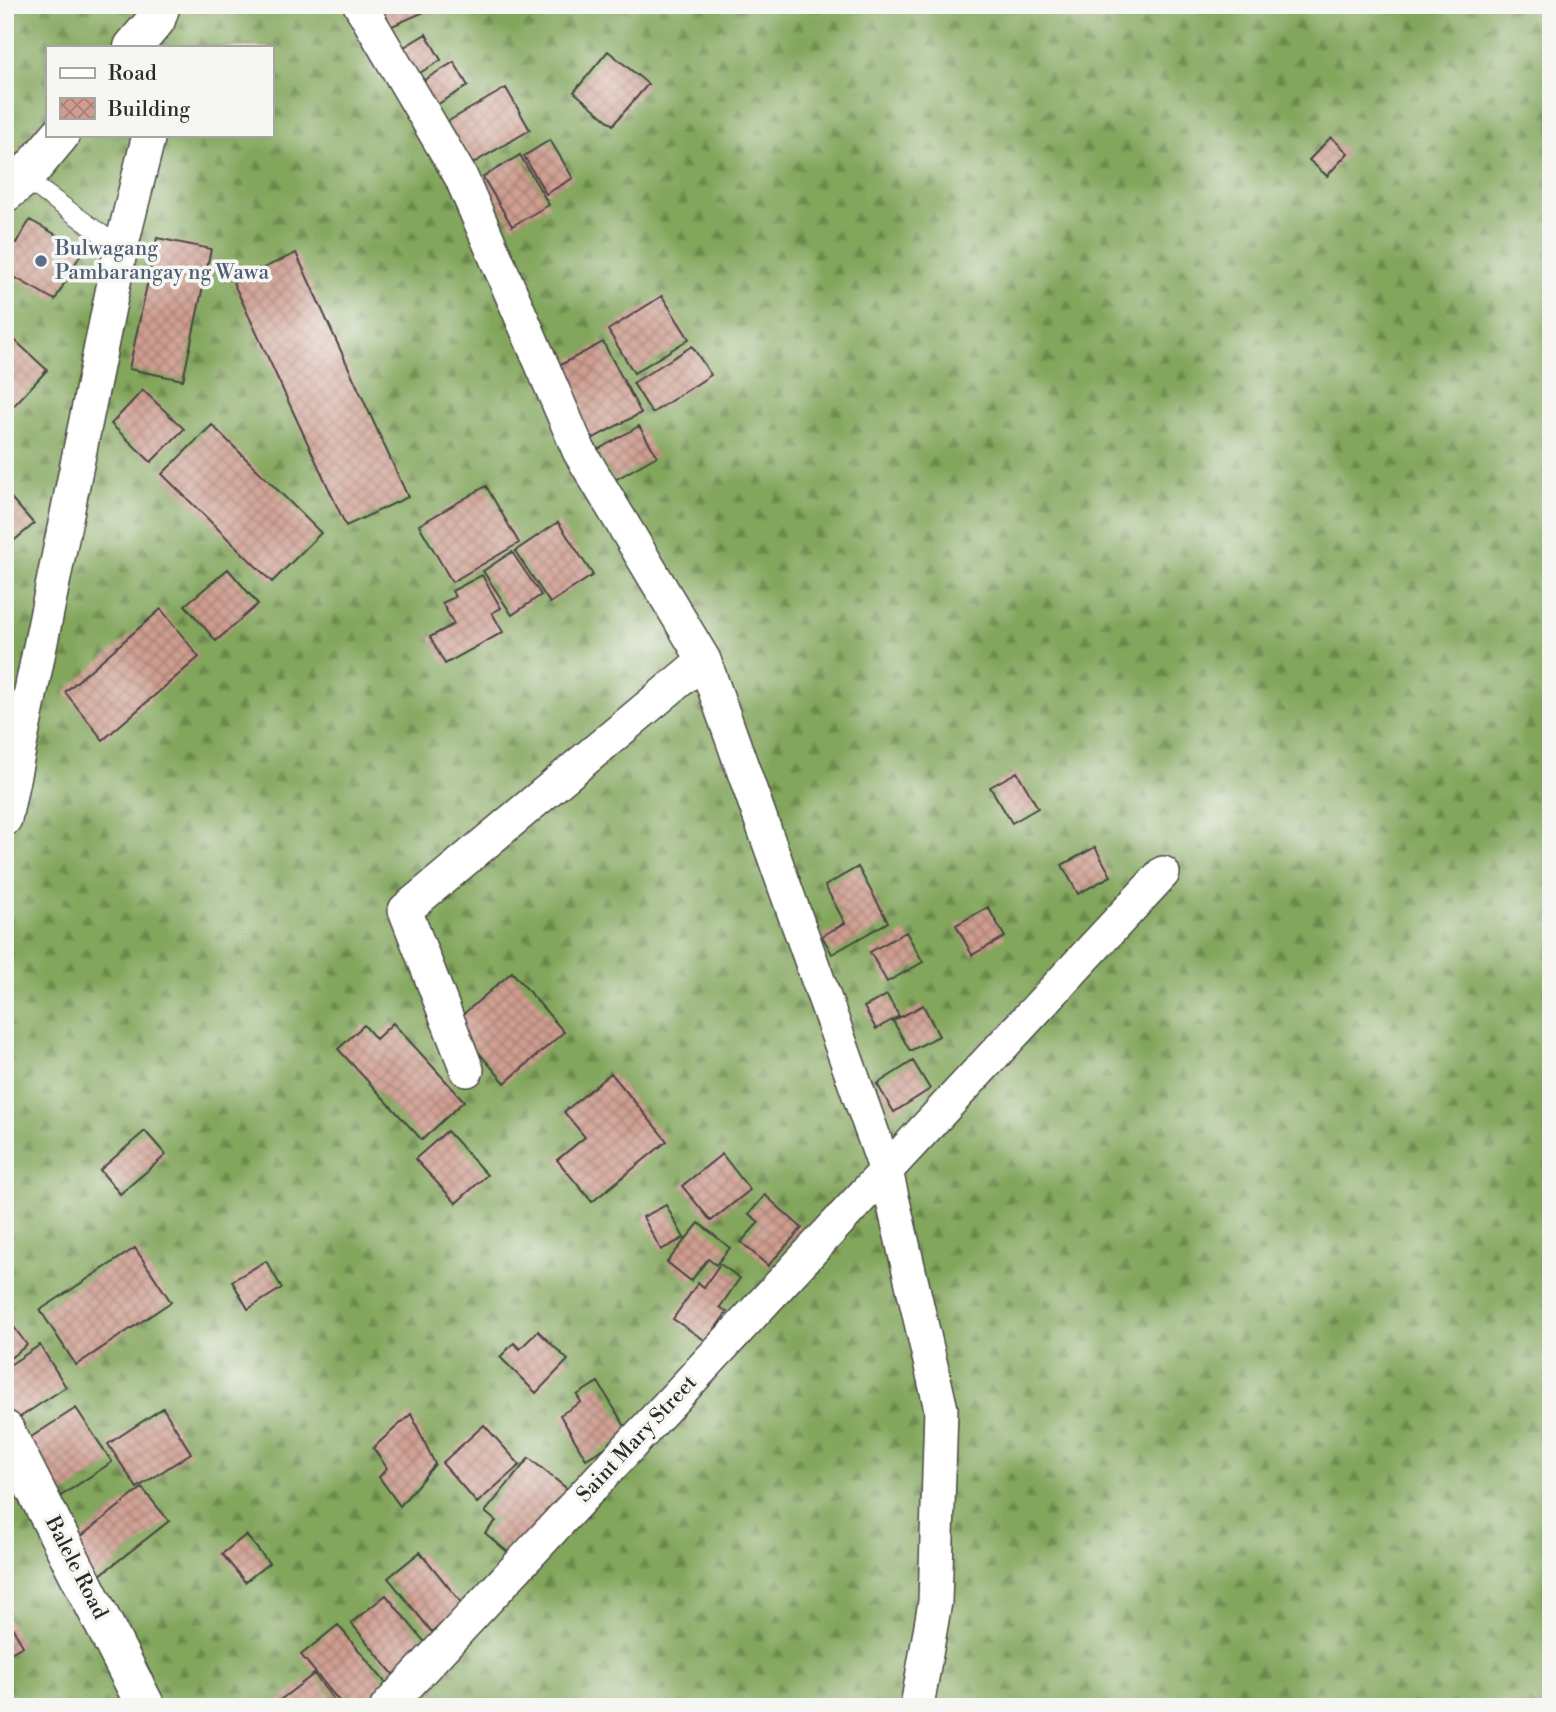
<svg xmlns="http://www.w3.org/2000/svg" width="1556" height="1712" viewBox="0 0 1556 1712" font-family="'Libre Bodoni',serif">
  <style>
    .forest { fill: url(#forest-firs); stroke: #566844; stroke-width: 2; fill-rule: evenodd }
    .building { fill: url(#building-cross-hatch) }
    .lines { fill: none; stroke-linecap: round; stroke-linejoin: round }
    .service-casing { stroke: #484742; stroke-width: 20 }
    .minor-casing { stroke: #484742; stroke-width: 36 }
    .tertiary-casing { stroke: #484742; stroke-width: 41 }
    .service { stroke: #fff; stroke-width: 18 }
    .minor { stroke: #fff; stroke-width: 33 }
    .tertiary { stroke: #fff; stroke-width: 38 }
    .service-dot { fill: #5c6f8a; stroke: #f6f6f2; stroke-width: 2.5 }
    .labels { text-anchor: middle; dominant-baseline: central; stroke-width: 7; stroke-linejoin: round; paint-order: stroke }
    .service-label { font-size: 21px; fill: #4e5e75; stroke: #f6f6f2; text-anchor: start }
    .street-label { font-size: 21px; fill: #2b2b2b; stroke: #f6f6f2 }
  </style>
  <defs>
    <pattern id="forest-firs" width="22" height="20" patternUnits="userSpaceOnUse" patternTransform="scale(1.75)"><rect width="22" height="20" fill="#82a65c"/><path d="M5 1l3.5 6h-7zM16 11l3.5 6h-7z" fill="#6b874c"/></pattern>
    <pattern id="building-cross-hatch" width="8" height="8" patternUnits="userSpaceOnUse" patternTransform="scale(1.75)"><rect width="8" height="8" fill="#cf9d90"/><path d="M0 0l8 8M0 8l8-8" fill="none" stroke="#a88076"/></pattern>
  </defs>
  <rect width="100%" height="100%" fill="#f6f6f2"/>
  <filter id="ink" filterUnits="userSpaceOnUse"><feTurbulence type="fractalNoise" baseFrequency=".0143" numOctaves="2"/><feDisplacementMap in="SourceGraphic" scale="14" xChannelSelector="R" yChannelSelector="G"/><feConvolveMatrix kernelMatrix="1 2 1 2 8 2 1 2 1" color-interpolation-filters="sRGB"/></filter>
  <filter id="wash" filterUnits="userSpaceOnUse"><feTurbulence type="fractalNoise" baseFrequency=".00686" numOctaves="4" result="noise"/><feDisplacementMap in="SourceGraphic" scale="28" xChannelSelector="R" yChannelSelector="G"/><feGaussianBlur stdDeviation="1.57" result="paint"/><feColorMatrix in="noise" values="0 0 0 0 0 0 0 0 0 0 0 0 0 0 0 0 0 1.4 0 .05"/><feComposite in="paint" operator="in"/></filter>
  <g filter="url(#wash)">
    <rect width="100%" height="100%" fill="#e9e3c4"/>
    <path class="forest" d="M5,5H1551V1707H5ZM47,47H271V135H47Z"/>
    <g id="blocks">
      <path class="building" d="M372,5H421L424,12L383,30Z
        M426,34L441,60L410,79L394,53Z
        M608,51L648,84L613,125L574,92Z
        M454,62L468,86L428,110L414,86Z
        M506,88L530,130L470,165L445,123Z
        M1331,137L1348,153L1327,176L1309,160Z
        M550,140L573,178L546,194L524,156Z
        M520,155L549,205L512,226L483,177Z
        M30,220L83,250L55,300L5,272V237L16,243Z
        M157,238L211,249L183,380L129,369Z
        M296,253L408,497L346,526L233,282Z
        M662,296L689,339L634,373L608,330Z
        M5,331L47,370L10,410L5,406Z
        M603,342L641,413L590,440L551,370Z
        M692,346L711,375L652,413L633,383Z
        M143,390L184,429L151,462L111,424Z
        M212,425L321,533L272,582L162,474Z
        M639,426L657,456L615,480L597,450Z
        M486,486L519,543L452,582L419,525Z
        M5,491L34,524L5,548Z
        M558,522L593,575L550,603L515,551Z
        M512,552L541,595L512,615L483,571Z
        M228,569L258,604L216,641L185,605Z
        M482,575L501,608L492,613L503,632L445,664L430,637L454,624L442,603L455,597L452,591Z
        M161,609L199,657L103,740L65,692Z
        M1017,772L1038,808L1012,823L990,787Z
        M1095,847L1111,876L1078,894L1062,865Z
        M858,867L888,922L832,954L822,936L845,923L825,886Z
        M988,907L1005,937L972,955L956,925Z
        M906,932L923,962L887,982L870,952Z
        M512,972L564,1032L505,1083L453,1023Z
        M887,995L899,1016L876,1029L864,1007Z
        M923,1005L939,1036L910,1051L893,1021Z
        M393,1023L464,1101L422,1140L338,1049L364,1025L376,1039Z
        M913,1061L930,1089L894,1112L877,1084Z
        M611,1073L667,1141L592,1202L557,1160L585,1137L564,1112Z
        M145,1131L166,1155L120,1194L100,1170Z
        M447,1131L487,1175L456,1203L415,1159Z
        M722,1154L750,1190L711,1221L682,1186Z
        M765,1195L802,1228L768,1266L741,1242L759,1222L749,1214Z
        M666,1205L684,1238L661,1250L643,1217Z
        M699,1223L730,1248L716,1265L708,1259L691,1281L667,1262Z
        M135,1248L171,1302L76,1365L40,1310Z
        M266,1261L282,1288L248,1309L232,1281Z
        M720,1264L740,1278L720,1307L727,1312L706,1341L673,1319L698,1283L704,1287Z
        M11,1323L27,1345L5,1362V1327Z
        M538,1331L568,1360L536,1393L500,1357L514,1343L520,1349Z
        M40,1345L66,1387L8,1425L5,1421V1368Z
        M598,1382L629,1433L586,1459L560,1415L581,1402L577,1395Z
        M76,1408L112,1462L47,1505L11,1450Z
        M163,1408L191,1453L137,1488L108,1444Z
        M411,1414L435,1464L400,1506L379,1477L387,1468L373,1448Z
        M484,1425L520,1465L477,1503L442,1463Z
        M529,1458L571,1492L516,1559L485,1533L496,1521L485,1512Z
        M142,1488L169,1521L86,1586L60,1553Z
        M246,1535L269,1563L245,1582L222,1554Z
        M420,1552L464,1606L432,1632L388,1578Z
        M386,1595L432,1651L397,1679L351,1623Z
        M5,1615L23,1646L5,1656Z
        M338,1625L394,1693L378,1707H344L301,1655Z
        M314,1674L339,1707H277L275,1704Z"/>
    </g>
  </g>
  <g filter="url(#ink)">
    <use href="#blocks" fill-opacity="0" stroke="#484742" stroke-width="2"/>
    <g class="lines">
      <defs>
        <path id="service" d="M24,178L121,248"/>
        <path id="minor" d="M360,5L461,177L579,451L704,660L886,1171L941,1409L935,1602L917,1707
          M5,819L121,248L149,135
          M467,1070L405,910L704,660
          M387,1707L1163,873"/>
        <path id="tertiary" d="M133,47L156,20L161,5
          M5,193L24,178L60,135
          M5,1430L146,1707"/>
      </defs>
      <use href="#service" class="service-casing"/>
      <use href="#minor" class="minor-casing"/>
      <use href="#tertiary" class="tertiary-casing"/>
      <use href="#service" class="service"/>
      <use href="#minor" class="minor"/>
      <use href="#tertiary" class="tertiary"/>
    </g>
  </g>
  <circle class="service-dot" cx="41" cy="261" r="7"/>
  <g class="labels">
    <g class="service-label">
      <text x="55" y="249">Bulwagang<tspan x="55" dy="24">Pambarangay ng Wawa</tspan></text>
    </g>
    <g class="street-label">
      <text transform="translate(637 1439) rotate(-47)">Saint Mary Street</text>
      <text transform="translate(76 1568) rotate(63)">Balele Road</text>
    </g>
  </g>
  <rect width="1556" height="1712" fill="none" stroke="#f6f6f2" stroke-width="28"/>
  <rect x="46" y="46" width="228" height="91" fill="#f6f6f2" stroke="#a5a5a2" stroke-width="2"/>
  <rect x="60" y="68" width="35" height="10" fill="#ffffff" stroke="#a5a5a2" stroke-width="2"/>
  <text x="108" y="80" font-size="21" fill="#2b2b2b">Road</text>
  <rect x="60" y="98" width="35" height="21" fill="url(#building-cross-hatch)" stroke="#a5a5a2" stroke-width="2"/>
  <text x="108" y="116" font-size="21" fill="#2b2b2b">Building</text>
</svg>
